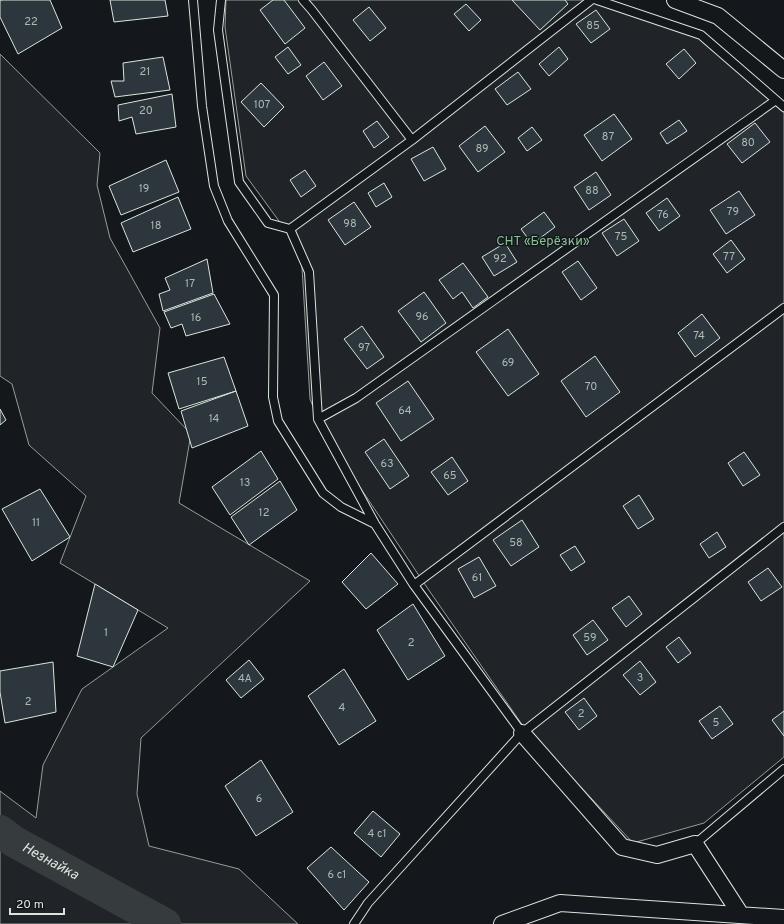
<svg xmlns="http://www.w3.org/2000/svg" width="784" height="924" viewBox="0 0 784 924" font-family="Overpass,sans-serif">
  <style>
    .green { fill: #202428; stroke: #939e99 }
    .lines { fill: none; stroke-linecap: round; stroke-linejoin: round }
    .river { stroke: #363b3e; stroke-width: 32 }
    .building { fill: #2c363c; stroke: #d8e6dc }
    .service-casing { stroke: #d8e6dc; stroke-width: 10 }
    .minor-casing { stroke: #d8e6dc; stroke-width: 18 }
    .service { stroke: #14181c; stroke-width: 8 }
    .minor { stroke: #14181c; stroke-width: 16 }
    .labels { text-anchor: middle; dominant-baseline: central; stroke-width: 3; stroke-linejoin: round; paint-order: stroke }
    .number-label { font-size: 11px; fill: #adbab4 }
    .park-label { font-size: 13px; fill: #8ac095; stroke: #14181c }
    .water-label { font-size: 14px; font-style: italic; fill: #d8e6dc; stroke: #14181c }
  </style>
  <rect width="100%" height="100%" fill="#14181c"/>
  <path class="green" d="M226,0H593L699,38L784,113V757L704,823L633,843L521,723L426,586L325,435L310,399L301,251L246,176L225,27Z
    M0,54L100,153L97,185L110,238L160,328L152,393L191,434L179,503L310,581L141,738L137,794L149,846L239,869L298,924H0V791L36,818L43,765L82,689L168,628L60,563L86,496L29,445L12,384L0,376Z"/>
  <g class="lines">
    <path class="river" id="s1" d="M0,831L13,841L165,924"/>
  </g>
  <path class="building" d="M2,0H50L62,28L18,54L0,17V1Z
    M110,0H165L168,16L114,22Z
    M273,0H284L305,28L285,44L260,10Z
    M512,0H565L568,4L540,30Z
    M466,4L481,20L469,31L454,14Z
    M369,7L386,28L370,41L353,20Z
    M596,10L610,29L591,43L576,24Z
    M288,47L301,65L288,74L275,57Z
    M559,47L568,59L549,76L539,64Z
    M684,49L696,63L679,79L666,64Z
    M163,57L170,90L115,97L111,81H124L123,63Z
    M324,62L342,86L323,100L306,76Z
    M518,72L531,89L507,105L495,89Z
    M261,83L284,107L264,127L241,102Z
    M172,94L176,127L136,134L132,117L119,121L118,105Z
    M614,114L632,139L602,161L584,135Z
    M679,120L687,131L667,144L660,133Z
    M377,121L389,137L374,148L363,131Z
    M755,123L770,142L742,163L727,144Z
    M485,126L505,152L478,172L459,146Z
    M532,127L542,140L527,151L518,138Z
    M433,147L446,169L424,181L411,159Z
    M166,160L179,192L121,215L109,186Z
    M305,170L316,186L301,197L290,180Z
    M596,172L611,195L589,210L574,187Z
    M384,183L392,197L376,207L368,193Z
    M739,191L755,215L726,234L710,210Z
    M178,197L191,229L133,252L121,223Z
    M667,198L680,216L659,231L646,213Z
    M354,202L371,227L345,245L328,220Z
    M544,212L555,227L532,244L521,229Z
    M624,219L639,241L617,256L602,233Z
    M731,240L745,259L727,273L713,254Z
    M505,243L517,262L494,276L482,257Z
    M207,259L213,293L163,311L159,294L170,290L165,278Z
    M578,261L597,288L581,300L562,272Z
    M463,263L488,297L473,308L462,292L453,299L439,280Z
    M424,292L446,323L421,342L398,311Z
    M214,294L230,324L186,336L182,324L171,328L164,312Z
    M702,314L720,338L695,357L678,333Z
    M362,326L384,357L367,369L344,339Z
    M508,329L539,374L508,396L476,352Z
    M595,356L620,392L586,417L561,381Z
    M224,357L236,391L179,409L168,373Z
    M408,381L434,419L401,441L376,403Z
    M236,391L248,426L192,448L181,411Z
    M0,409L6,420L0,425Z
    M384,439L409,476L390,489L365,452Z
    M261,451L278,479L230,515L212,487Z
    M744,452L760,475L743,486L728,463Z
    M452,457L468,481L448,495L431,472Z
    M280,481L297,510L249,545L231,517Z
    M40,489L70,537L32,561L2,509Z
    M639,495L654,519L638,529L623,506Z
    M522,520L539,547L511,566L493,540Z
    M717,532L726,547L709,558L700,544Z
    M575,546L585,562L571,571L560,555Z
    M371,553L398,584L366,609L342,582Z
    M479,557L496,586L474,598L458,569Z
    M768,568L782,587L761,601L748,582Z
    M95,584L138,610L113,667L77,656Z
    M629,596L642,614L626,627L612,608Z
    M413,604L445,656L408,680L377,630Z
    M593,620L608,640L587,655L573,635Z
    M679,637L691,653L678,663L666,647Z
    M249,660L264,679L241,698L226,680Z
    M640,661L656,682L640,695L623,675Z
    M53,662L56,712L5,723L0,692V671Z
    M344,669L376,721L339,745L308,696Z
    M584,698L597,716L579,730L565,712Z
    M720,706L733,724L712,739L699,721Z
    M784,711V736L772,720Z
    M261,760L293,812L256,836L225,786Z
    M373,811L400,834L381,857L354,833Z
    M331,847L369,882L344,910L307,868Z"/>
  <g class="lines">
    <defs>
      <path id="service" d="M193,0L202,106L214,186L228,221L274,295L273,397L278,421L323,493L341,507L375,524
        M221,0L218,30L239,182L268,223L290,229L309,272L318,419L375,524L414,585L522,733
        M303,0L311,9L412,140
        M597,0L701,35L784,107
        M290,229L412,140L591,0
        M318,419L356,398L776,100
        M414,585L784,308
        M695,844L784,769
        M354,924L368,903L522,733L784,527"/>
      <path id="minor" d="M675,0L718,16L784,70
        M522,733L622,847L657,855L695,844L741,915
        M502,924L560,903L784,918"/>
    </defs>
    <use href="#service" class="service-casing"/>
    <use href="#minor" class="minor-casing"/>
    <use href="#service" class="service"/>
    <use href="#minor" class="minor"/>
  </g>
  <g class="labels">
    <g class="number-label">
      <text x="31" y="22">22</text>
      <text x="593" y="26">85</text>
      <text x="145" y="72">21</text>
      <text x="262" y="105">107</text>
      <text x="146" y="111">20</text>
      <text x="608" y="137">87</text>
      <text x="748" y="143">80</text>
      <text x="482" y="149">89</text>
      <text x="144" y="189">19</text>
      <text x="592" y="191">88</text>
      <text x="733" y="212">79</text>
      <text x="663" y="215">76</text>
      <text x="350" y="224">98</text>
      <text x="156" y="226">18</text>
      <text x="621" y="237">75</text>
      <text x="729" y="257">77</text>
      <text x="500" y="259">92</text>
      <text x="190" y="284">17</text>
      <text x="422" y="317">96</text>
      <text x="196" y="318">16</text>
      <text x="699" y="336">74</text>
      <text x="364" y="348">97</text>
      <text x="508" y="363">69</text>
      <text x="202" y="382">15</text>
      <text x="591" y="387">70</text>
      <text x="405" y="411">64</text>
      <text x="214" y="419">14</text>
      <text x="387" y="464">63</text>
      <text x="450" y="476">65</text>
      <text x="245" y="483">13</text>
      <text x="264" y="513">12</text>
      <text x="36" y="523">11</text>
      <text x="516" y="543">58</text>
      <text x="477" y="578">61</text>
      <text x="106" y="633">1</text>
      <text x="590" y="638">59</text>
      <text x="411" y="643">2</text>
      <text x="640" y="678">3</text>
      <text x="245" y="679">4А</text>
      <text x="28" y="702">2</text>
      <text x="342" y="708">4</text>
      <text x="581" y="714">2</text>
      <text x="716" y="723">5</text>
      <text x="259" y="799">6</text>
      <text x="377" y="834">4 с1</text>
      <text x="337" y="875">6 с1</text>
    </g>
    <g class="park-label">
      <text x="543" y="242">СНТ «Берёзки»</text>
    </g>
    <g class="water-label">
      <text stroke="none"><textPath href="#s1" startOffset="59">Незнайка</textPath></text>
    </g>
  </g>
  <path d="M10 908v6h54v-6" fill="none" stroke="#d8e6dc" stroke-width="2"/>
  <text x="16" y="908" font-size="12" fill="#d8e6dc" stroke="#14181c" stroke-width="3" paint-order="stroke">20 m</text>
</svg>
